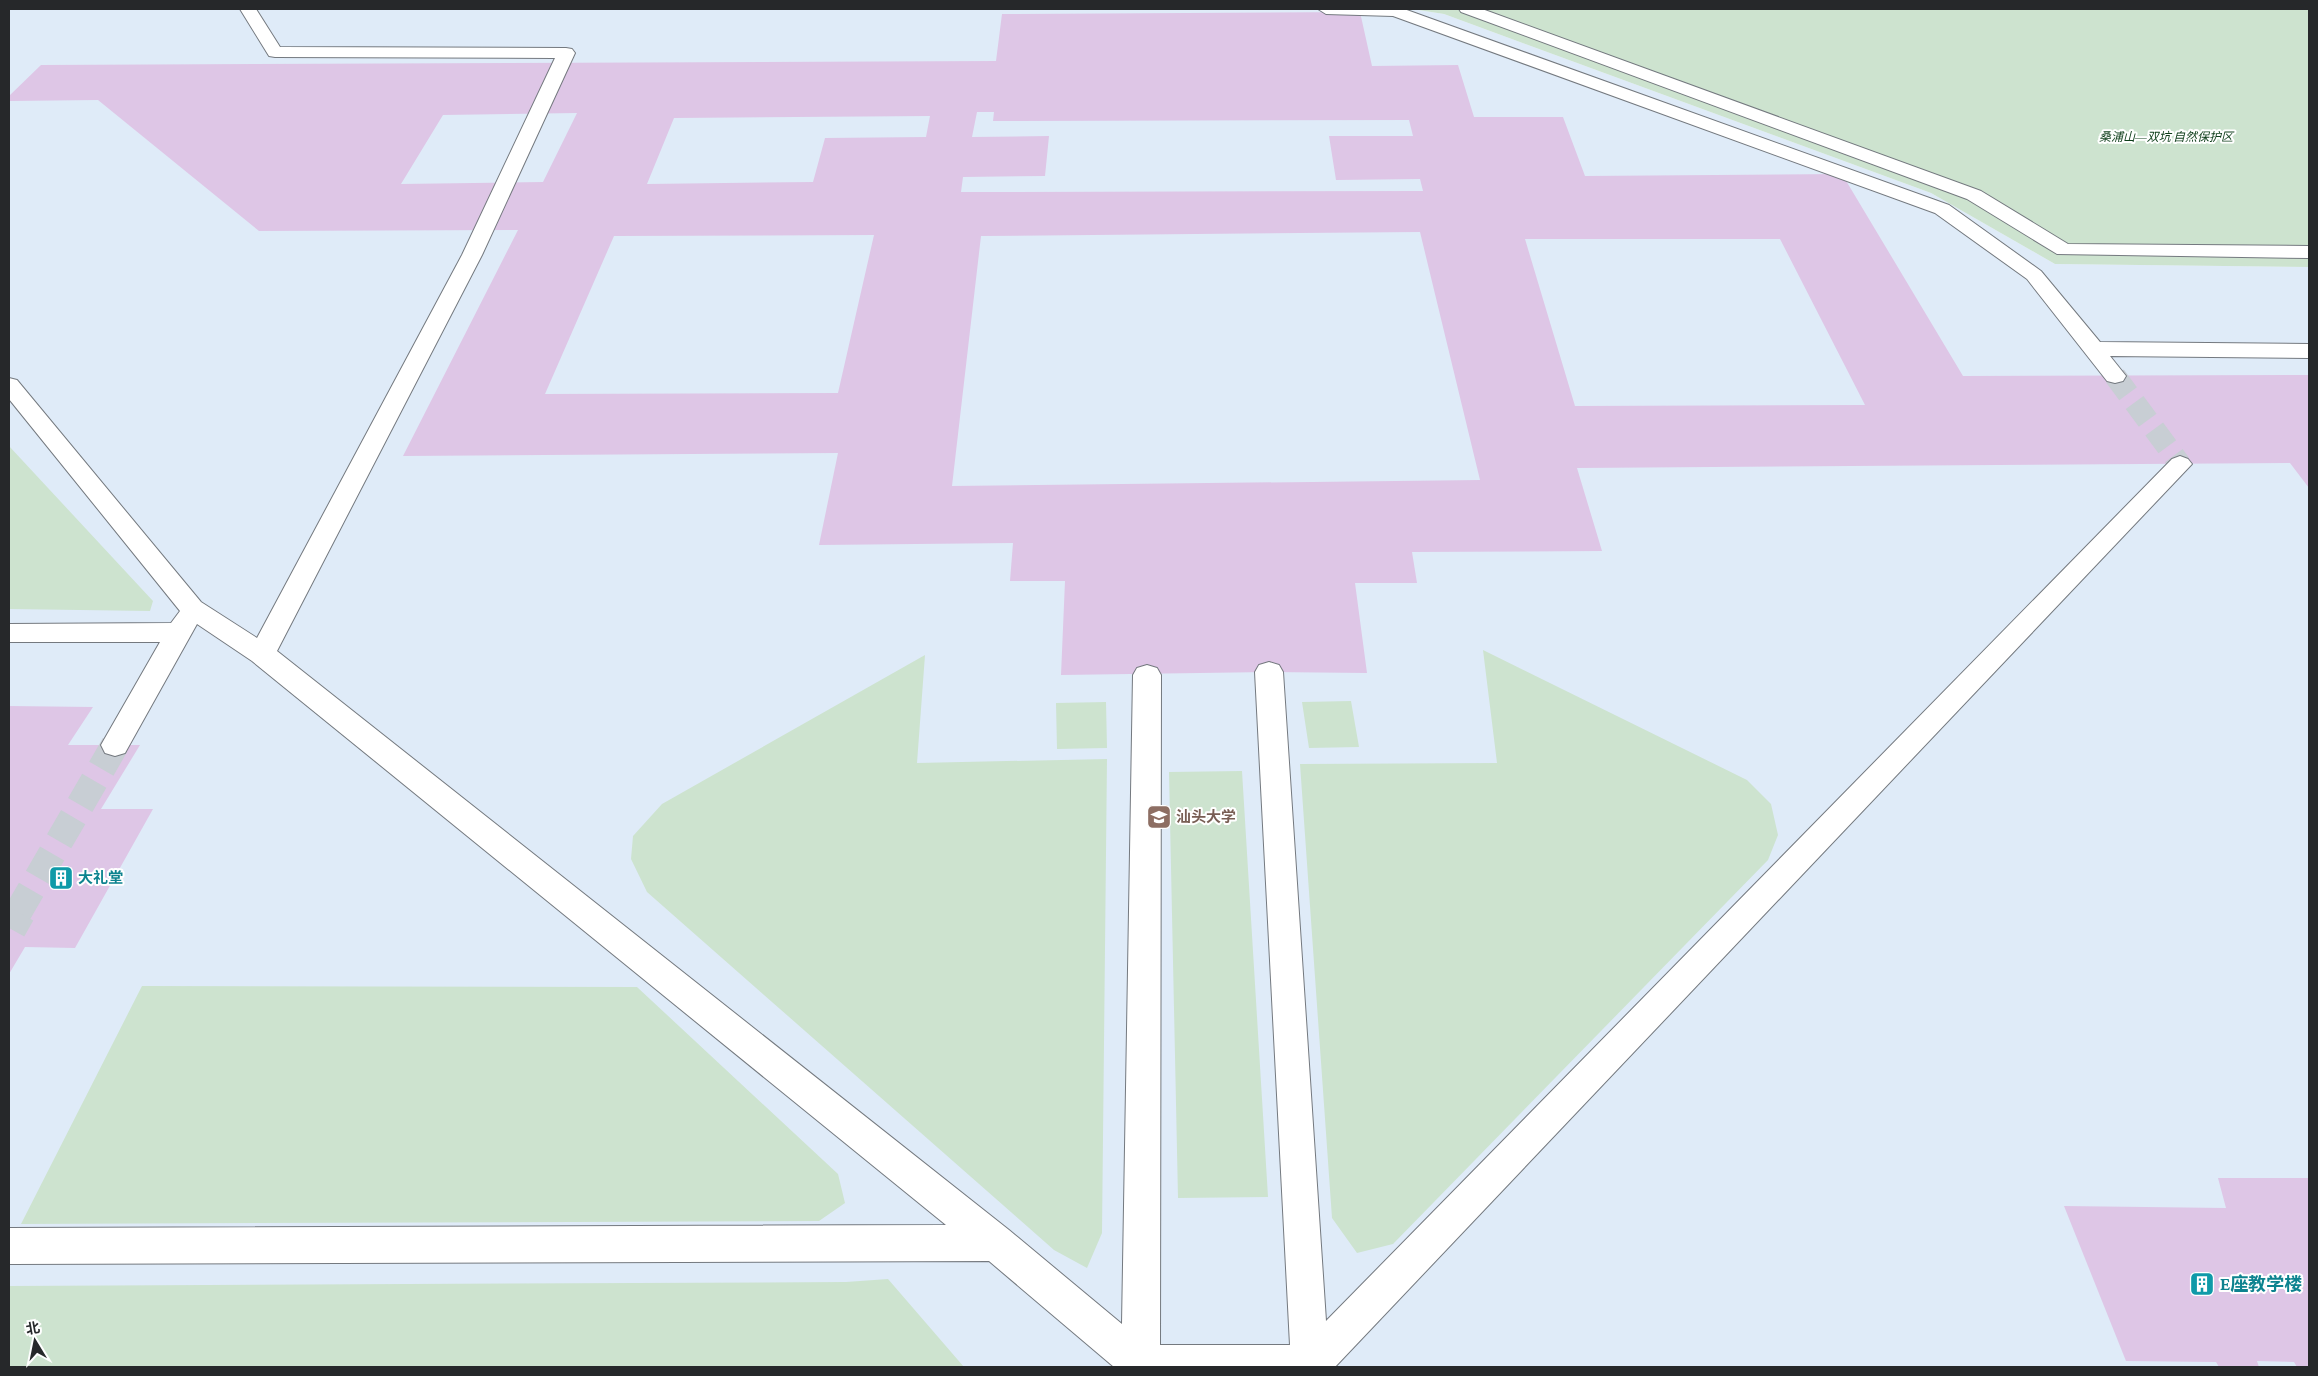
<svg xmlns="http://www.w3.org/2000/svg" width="2318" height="1376" viewBox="0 0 2318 1376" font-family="'Crimson Pro','Noto Sans SC',serif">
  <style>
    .built { fill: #dfebf8 }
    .green { fill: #cde3cf }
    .building { fill: #dec6e6; fill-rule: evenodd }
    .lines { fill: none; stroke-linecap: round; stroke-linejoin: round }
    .minor-tunnel-far2 { stroke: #c8ced4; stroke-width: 22; stroke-dasharray: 22 11; stroke-linecap: butt }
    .minor-tunnel-far1 { stroke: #c8ced4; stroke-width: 28; stroke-dasharray: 28 14; stroke-linecap: butt }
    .minor-tunnel { stroke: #c8ced4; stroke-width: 35; stroke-dasharray: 35 18; stroke-linecap: butt }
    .minor-casing { stroke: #74797f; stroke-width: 2 }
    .minor { fill: #fff; fill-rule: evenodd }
    .labels { text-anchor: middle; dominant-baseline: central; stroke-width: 4; stroke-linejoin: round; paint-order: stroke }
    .far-park-label { font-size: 12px; font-style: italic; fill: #0d3d19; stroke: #fff }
    .education-label { font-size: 15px; font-weight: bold; fill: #785e54; stroke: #fff; text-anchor: start }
    .culture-label { font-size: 15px; font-weight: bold; fill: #0d838f; stroke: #fff; text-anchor: start }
    .near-culture-label { font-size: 18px; font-weight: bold; fill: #0d838f; stroke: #fff; text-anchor: start }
  </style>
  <rect width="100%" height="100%" fill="#f1f7fe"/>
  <path class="built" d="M9,9H1412L1444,14L1931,193L2055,264L2309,267V1367H9Z"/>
  <path class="green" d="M1412,9H2309V267L2055,264L1931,193L1444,14Z
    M9,446L153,601L150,611L9,609Z
    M1483,650L1747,780L1771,804L1778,835L1768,860L1393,1244L1357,1253L1332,1218L1300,764L1497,763Z
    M925,655L917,763L1107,759L1102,1233L1087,1268L1054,1250L647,892L631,859L633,836L662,804Z
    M1351,701L1359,747L1309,748L1302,702Z
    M1106,702L1107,748L1057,749L1056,703Z
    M1242,771L1268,1197L1178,1198L1169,772Z
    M142,986L637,987L838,1174L845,1203L819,1221L21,1224Z
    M888,1279L964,1367H9V1286L846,1282Z"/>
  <path class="building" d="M1360,12L1372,66L1458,65L1474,117H1563L1585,176L1842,174L1963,376L2309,375V488L2290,463L1577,468L1602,551L1412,552L1417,583H1355L1367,673L1269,672L1061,675L1065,581H1010L1013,543L819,545L838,453L403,456L518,230L259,231L98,100L9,101V96L41,65L996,61L1002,14ZM977,112H994L993,121L1409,120L1413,136H1329L1336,180L1420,179L1423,191L961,192L963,177L1045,176L1049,136L972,137ZM577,113L543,182L401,184L443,115ZM930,116L926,137L825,138L813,182L647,184L674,118ZM1420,232L1480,480L952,486L981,236ZM874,235L838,393L545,394L614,236ZM1525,239H1780L1865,405L1575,406Z
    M9,706L93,707L68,745H140L101,809H153L75,948L25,947L9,974Z
    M2218,1178H2309V1367H2297L2294,1362L2257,1361L2259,1367H2219L2216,1362L2126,1361L2064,1206L2226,1208Z"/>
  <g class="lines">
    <path class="minor-tunnel-far2" d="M2115,376L2180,464"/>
    <path class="minor-tunnel-far1" d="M17,914L115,745"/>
    <path class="minor-tunnel" d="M9,928L18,912"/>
    <defs>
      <path id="minor" d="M240,9H256L280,47L566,48L572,49L575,53L482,255L277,651L1009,1230L1122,1324L1133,675L1137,668L1147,665L1157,668L1161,675L1160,1345H1290L1255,672L1259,665L1269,662L1279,665L1283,672L1326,1321L2172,459L2180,456L2188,459L2192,464L1335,1367H1114L989,1261L9,1264V1228L946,1225L252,661L197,624L125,753L115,756L105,753L101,745L160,642H9V624L171,623L180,611L9,399V378L17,380L201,602L257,638L462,255L555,58L275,57L269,56Z
        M1318,9H1404L1949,205L2041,271L2100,342L2309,344V358L2110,356L2126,376L2123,381L2115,383L2107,381L2027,279L1935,213L1393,16L1326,14Z
        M1459,9H1482L1981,191L2068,244L2309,246V258L2057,254L1967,199L1461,12Z"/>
    </defs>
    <use href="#minor" class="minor-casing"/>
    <use href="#minor" class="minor"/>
  </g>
  <defs>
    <symbol id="university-square" viewBox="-11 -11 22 22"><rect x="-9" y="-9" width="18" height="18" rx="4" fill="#8d6e63" stroke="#fff"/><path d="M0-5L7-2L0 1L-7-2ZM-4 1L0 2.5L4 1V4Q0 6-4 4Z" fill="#fff"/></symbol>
    <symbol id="building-square" viewBox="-11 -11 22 22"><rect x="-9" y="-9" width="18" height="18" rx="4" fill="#0f9aa8" stroke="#fff"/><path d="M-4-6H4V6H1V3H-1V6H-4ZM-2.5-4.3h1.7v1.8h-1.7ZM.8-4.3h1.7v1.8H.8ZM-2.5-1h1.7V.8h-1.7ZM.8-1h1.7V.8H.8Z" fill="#fff"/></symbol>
  </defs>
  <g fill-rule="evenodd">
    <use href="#university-square" x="1145" y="803" width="28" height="28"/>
    <use href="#building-square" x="47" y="864" width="28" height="28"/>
    <use href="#building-square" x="2188" y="1270" width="28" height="28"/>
  </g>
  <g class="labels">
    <g class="far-park-label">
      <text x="2166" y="137">桑浦山—双坑 自然保护区</text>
    </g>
    <g class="education-label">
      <text x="1176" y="817">汕头大学</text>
    </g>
    <g class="culture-label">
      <text x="78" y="878">大礼堂</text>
    </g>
    <g class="near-culture-label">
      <text x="2220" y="1284">E座教学楼</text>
    </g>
  </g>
  <rect width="2318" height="1376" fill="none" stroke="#26282a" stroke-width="20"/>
  <g transform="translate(35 1341) rotate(350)" stroke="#ffffff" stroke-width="4" paint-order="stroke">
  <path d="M0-4L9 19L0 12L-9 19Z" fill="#26282a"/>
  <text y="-8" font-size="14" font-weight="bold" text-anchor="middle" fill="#26282a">北</text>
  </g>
</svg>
